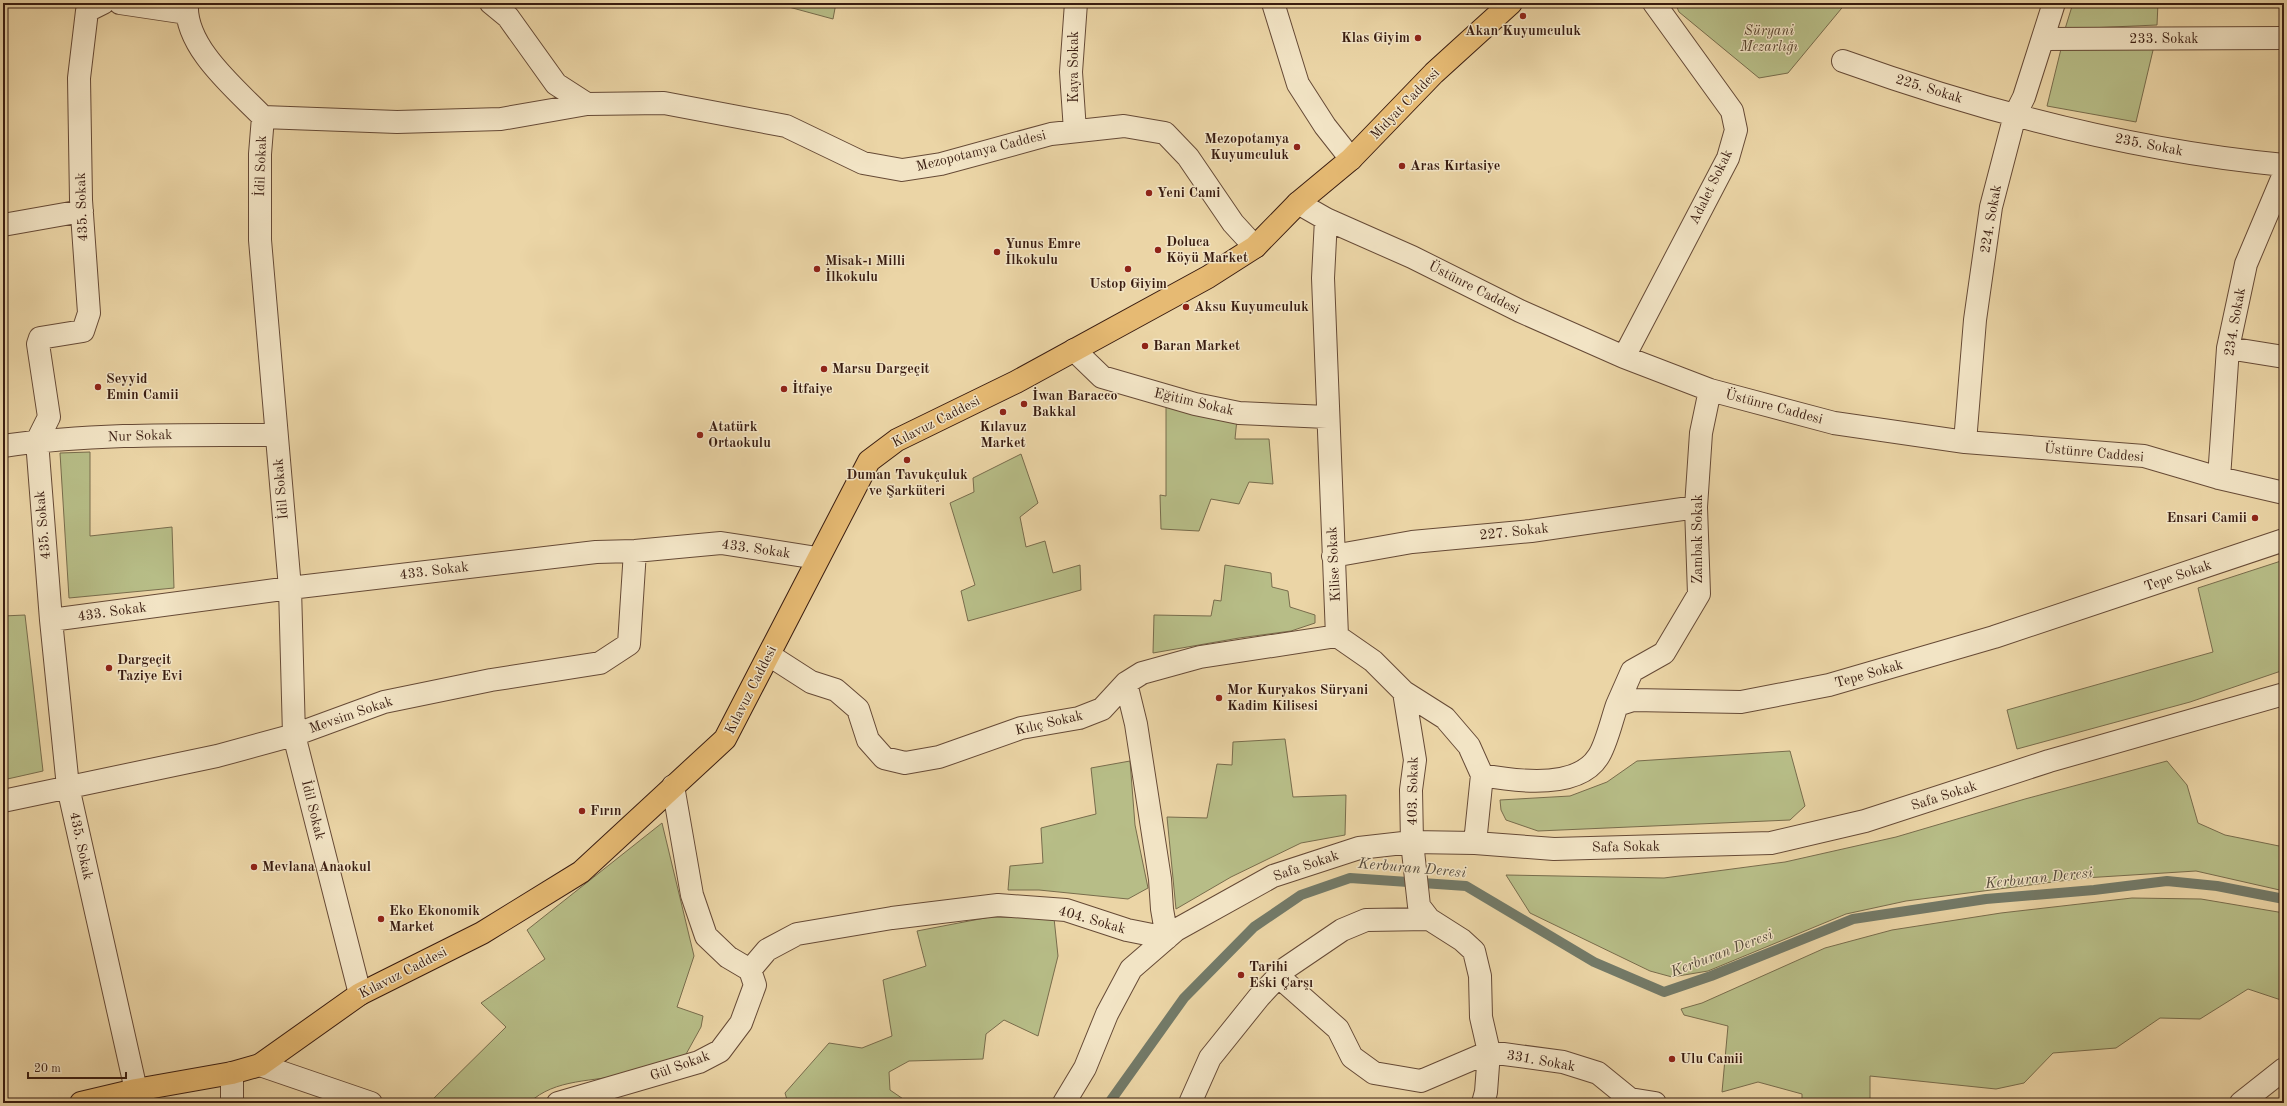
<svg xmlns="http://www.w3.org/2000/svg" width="2287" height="1106" viewBox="0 0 2287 1106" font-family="'Old Standard TT',serif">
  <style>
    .green { fill: #b7bd87; stroke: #786c4c }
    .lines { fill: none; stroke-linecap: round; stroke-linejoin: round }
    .stream { stroke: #737a68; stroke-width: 10 }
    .minor-casing { stroke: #664a36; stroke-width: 24 }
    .major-casing { stroke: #391c10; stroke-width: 24 }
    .minor { stroke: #f2e4c5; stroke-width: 22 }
    .major { stroke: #e6ba73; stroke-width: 22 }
    .poi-dot { fill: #8f2418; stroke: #f2e4c5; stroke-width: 1.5 }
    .labels { text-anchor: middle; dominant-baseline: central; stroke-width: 3; stroke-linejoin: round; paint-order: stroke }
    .poi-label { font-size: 14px; font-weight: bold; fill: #391c10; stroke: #f2e4c5; text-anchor: start }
    .park-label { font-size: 14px; font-style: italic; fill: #58442e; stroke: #f2e4c5 }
    .street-label { font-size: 14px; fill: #391c10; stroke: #f2e4c5 }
    .water-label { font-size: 15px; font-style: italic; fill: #564b3c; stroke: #f2e4c5 }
  </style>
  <rect width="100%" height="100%" fill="#ebd5a6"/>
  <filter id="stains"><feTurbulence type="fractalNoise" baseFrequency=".005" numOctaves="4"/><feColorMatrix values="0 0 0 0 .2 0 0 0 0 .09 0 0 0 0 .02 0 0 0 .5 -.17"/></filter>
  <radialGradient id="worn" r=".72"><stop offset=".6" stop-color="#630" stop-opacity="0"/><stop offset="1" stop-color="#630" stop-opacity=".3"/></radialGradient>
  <path class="green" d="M774,3H836L833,19Z
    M1675,3H1846L1788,73L1759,78L1679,12Z
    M2073,3H2158L2157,25L2065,29Z
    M2154,46L2136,122L2047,106L2061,49Z
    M1166,407L1237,419L1235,439H1269L1273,484L1249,482L1239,504L1211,499L1199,531L1161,529L1160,495L1166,496Z
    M90,452V536L172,527L174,588L69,598L60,453Z
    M1021,454L1038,503L1020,517L1026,547L1045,541L1053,573L1080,565L1081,590L968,621L961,591L975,585L950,503L974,492L973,478Z
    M2284,560V670L2190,702L2017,749L2007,710L2213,652L2198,588Z
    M1225,565L1271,573L1272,587L1288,591L1290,607L1315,615V623L1291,631L1239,638L1153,653L1154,615L1211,616L1214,600L1221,601Z
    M25,615L43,771L3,780V616Z
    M1285,739L1293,797L1346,795L1345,835L1301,843L1231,877L1176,909L1167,817L1207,818L1217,764L1232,765L1233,742Z
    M1790,751L1805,806L1790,820L1538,831L1506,820L1501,810L1500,800L1570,796L1607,782L1637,761Z
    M1130,761L1135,825L1148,888L1128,899L1039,890H1008L1010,866L1043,863L1041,828L1096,814L1091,768Z
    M2167,761L2187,785L2198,823L2225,835L2284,847V891L2196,871L2084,878L1906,901L1846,914L1708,971L1672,977L1650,971L1530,913L1506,875L1664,878L1785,862L1896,837L2025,799Z
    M662,823L694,956L677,1007L703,1016L701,1027L685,1056C666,1062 647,1069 627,1074C594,1082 555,1078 529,1103H429L506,1027L481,1003L545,959L527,930Z
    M2132,898L2201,899L2284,913V1001L2248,989L2200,1019L2160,1018L2116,1048L2053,1053L2024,1083L1996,1089L1870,1076V1103H1802V1094L1758,1082L1722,1092L1728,1026L1684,1015L1681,1009L1702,1003L1825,948L1892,930L2001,913Z
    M990,917L1054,918L1058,956L1038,1036L1004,1020L986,1034L983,1059L909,1061L889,1072L890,1090L909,1103H788L785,1093L829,1043L862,1048L892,1036L883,980L926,966L917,931Z"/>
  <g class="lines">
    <path class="stream" d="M1109,1103L1184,998L1254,927L1301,895L1350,878L1466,886L1594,962L1664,992L1711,976L1853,919L1986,899L2094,890L2167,881L2217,886L2284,899"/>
    <defs>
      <path id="minor" d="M103,3L87,11L79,78L81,200L89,313L83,331L40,338L38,344L49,417L37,441L51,620L68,787L136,1090
        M120,3L187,13
        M187,3C184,47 235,88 263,117L260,154V240L290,588L294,735L360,994
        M491,3L508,17L556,84L587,104L664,103L786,126L863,163L902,170L941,164L1051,134L1124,126L1165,133L1188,157L1233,223L1255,247
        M1273,3L1298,84L1325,126L1351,159
        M2044,39L2284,38
        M1843,61C1985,112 2134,151 2284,165
        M263,117L397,122L501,119L587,104
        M1075,131L1071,72L1076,3
        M1298,203L1326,219L1412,257L1520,311L1624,357L1710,390L1834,423L1965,442L2144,456L2219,478L2284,493
        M1326,219L1323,278L1337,636L1373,661L1404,692L1445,718L1469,746L1482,775L1475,843
        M3,225L82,211
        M2228,348L2284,357
        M1074,350L1102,377L1195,404L1239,413L1327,417
        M1624,357L1728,158L1736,130L1732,111L1654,3
        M1965,442L1975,320L1991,207L2015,115L2024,97L2054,3
        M3,446C94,433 185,435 276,435
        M2219,478L2228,348L2246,264L2284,174
        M1333,556L1412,542L1531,531L1696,507
        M51,620L290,588L596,552L635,551L721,543L817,558
        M769,655L811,682L836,690L858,709L868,740L884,758L905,763L939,757L1021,728L1079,718L1102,709L1126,683L1142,673L1200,657L1337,636
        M1404,692L1415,760L1411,790L1412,842L1419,906L1429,919L1462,940L1474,951L1480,976L1481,1017L1489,1052L1486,1092L1483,1103
        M1617,705L1632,671L1664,653L1699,594L1696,507L1701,433L1710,390
        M1482,775C1514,781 1577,790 1598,757C1606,746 1612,719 1617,705L1633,700L1741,702L1829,685L1994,637L2284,540
        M3,801L217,756L294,735L384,702L491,680L600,663L629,644L635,551
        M750,970L767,950L797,934L892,918L998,905L1066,910L1127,930L1167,938L1162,909L1160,879L1136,724L1126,683
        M1278,976L1338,1029L1352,1057L1374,1073L1421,1081L1489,1052L1563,1062L1598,1073L1630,1099L1655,1103
        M260,1065L371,1103
        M232,1073V1103
        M558,1103L699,1062L720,1051L741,1023L755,985L750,970L728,957L706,936L692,895L673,786
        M1064,1103L1085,1068L1107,1014L1131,969L1176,930L1273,876L1359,848L1412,842L1475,843L1554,849L1771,843L1865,821L2049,761L2284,694
        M1190,1103L1210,1058L1259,997L1286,968L1342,930L1366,920L1429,919
        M2241,1103L2284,1069"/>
      <path id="major" d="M81,1103L136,1090L232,1073L260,1065L360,994L482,933L581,872L725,739L869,461L897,440L1016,382L1208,277L1255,247L1298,203L1351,159L1434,73L1511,3"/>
    </defs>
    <use href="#minor" class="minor-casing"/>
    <use href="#major" class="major-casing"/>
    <use href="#minor" class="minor"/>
    <use href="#major" class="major"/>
  </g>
  <g class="poi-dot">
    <circle cx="1523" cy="16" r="4"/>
    <circle cx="1418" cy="38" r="4"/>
    <circle cx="1297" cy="147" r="4"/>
    <circle cx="1402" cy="166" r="4"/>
    <circle cx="1149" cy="193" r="4"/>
    <circle cx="1158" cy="250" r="4"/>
    <circle cx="997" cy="252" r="4"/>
    <circle cx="817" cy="269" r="4"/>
    <circle cx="1128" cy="269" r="4"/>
    <circle cx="1186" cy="307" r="4"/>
    <circle cx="1145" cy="346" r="4"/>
    <circle cx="824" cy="369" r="4"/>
    <circle cx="98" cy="387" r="4"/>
    <circle cx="784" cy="389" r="4"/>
    <circle cx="1024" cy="404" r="4"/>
    <circle cx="1003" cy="412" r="4"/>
    <circle cx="700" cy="435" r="4"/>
    <circle cx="907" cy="460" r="4"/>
    <circle cx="2255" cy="518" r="4"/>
    <circle cx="109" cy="668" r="4"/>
    <circle cx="1219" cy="698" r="4"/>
    <circle cx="582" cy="811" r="4"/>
    <circle cx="254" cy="867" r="4"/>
    <circle cx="381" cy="919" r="4"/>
    <circle cx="1241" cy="975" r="4"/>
    <circle cx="1672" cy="1059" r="4"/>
  </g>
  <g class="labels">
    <g class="poi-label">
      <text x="1523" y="31" text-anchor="middle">Akan Kuyumculuk</text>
      <text x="1410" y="38" text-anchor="end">Klas Giyim</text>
      <text x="1289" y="139" text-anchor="end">Mezopotamya<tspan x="1289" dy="16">Kuyumculuk</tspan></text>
      <text x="1410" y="166">Aras Kırtasiye</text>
      <text x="1157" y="193">Yeni Cami</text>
      <text x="1166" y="242">Doluca<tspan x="1166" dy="16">Köyü Market</tspan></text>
      <text x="1005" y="244">Yunus Emre<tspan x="1005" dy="16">İlkokulu</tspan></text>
      <text x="825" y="261">Misak-ı Milli<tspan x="825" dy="16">İlkokulu</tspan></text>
      <text x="1128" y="284" text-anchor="middle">Ustop Giyim</text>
      <text x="1194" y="307">Aksu Kuyumculuk</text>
      <text x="1153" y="346">Baran Market</text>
      <text x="832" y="369">Marsu Dargeçit</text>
      <text x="106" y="379">Seyyid<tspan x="106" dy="16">Emin Camii</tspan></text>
      <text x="792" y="389">İtfaiye</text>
      <text x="1032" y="396">İwan Baracco<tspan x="1032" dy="16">Bakkal</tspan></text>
      <text x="708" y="427">Atatürk<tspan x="708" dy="16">Ortaokulu</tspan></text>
      <text x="1003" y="427" text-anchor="middle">Kılavuz<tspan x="1003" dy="16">Market</tspan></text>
      <text x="907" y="475" text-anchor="middle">Duman Tavukçuluk<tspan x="907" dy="16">ve Şarküteri</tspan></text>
      <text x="2247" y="518" text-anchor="end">Ensari Camii</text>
      <text x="117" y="660">Dargeçit<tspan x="117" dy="16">Taziye Evi</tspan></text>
      <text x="1227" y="690">Mor Kuryakos Süryani<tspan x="1227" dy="16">Kadim Kilisesi</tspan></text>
      <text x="590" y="811">Fırın</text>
      <text x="262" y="867">Mevlana Anaokul</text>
      <text x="389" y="911">Eko Ekonomik<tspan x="389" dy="16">Market</tspan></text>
      <text x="1249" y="967">Tarihi<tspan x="1249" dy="16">Eski Çarşı</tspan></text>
      <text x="1680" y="1059">Ulu Camii</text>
    </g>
    <g class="park-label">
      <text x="1769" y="31">Süryani<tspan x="1769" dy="16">Mezarlığı</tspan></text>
    </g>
    <g class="street-label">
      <text x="2164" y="39">233. Sokak</text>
      <text transform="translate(1074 67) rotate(-90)">Kaya Sokak</text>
      <text transform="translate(1929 89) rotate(17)">225. Sokak</text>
      <text transform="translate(1405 104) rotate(-46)">Midyat Caddesi</text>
      <text transform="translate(2149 145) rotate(11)">235. Sokak</text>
      <text transform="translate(981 151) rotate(-14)">Mezopotamya Caddesi</text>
      <text transform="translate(261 166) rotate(-88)">İdil Sokak</text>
      <text transform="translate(1711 187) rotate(-64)">Adalet Sokak</text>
      <text transform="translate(82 207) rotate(-92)">435. Sokak</text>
      <text transform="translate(1991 219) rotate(-80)">224. Sokak</text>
      <text transform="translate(1474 288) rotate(27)">Üstünre Caddesi</text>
      <text transform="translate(2235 322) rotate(-80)">234. Sokak</text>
      <text transform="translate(1194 402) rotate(13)">Eğitim Sokak</text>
      <text transform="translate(1774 407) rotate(15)">Üstünre Caddesi</text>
      <text transform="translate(936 422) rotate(-27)">Kılavuz Caddesi</text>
      <text transform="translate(140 436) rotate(-2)">Nur Sokak</text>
      <text transform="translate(2094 453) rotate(5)">Üstünre Caddesi</text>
      <text transform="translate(281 489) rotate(-95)">İdil Sokak</text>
      <text transform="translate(43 525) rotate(-95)">435. Sokak</text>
      <text transform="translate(1514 532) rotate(-6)">227. Sokak</text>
      <text transform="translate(1698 539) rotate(-90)">Zambak Sokak</text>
      <text transform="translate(756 549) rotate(8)">433. Sokak</text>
      <text transform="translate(1334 564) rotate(-93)">Kilise Sokak</text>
      <text transform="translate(434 571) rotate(-7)">433. Sokak</text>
      <text transform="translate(2178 576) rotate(-19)">Tepe Sokak</text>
      <text transform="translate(112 612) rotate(-8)">433. Sokak</text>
      <text transform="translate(1869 674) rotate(-16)">Tepe Sokak</text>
      <text transform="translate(751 690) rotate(-63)">Kılavuz Caddesi</text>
      <text transform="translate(351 715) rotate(-19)">Mevsim Sokak</text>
      <text transform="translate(1049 723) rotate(-13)">Kılıç Sokak</text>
      <text transform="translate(1413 791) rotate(-89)">403. Sokak</text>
      <text transform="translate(1944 796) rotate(-18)">Safa Sokak</text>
      <text transform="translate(313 810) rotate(76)">İdil Sokak</text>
      <text transform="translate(81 846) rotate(78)">435. Sokak</text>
      <text transform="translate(1626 847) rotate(-1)">Safa Sokak</text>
      <text transform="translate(1306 866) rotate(-19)">Safa Sokak</text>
      <text transform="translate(1092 920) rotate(16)">404. Sokak</text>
      <text transform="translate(403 973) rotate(-27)">Kılavuz Caddesi</text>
      <text transform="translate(1541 1061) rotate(10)">331. Sokak</text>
      <text transform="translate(680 1066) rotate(-20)">Gül Sokak</text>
    </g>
    <g class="water-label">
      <text transform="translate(1412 869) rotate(5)">Kerburan Deresi</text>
      <text transform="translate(2039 879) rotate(-6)">Kerburan Deresi</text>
      <text transform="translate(1722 954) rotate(-21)">Kerburan Deresi</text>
    </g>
  </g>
  <rect width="2287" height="1106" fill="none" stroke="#ebd5a6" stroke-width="16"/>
  <rect x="4" y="4" width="2279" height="1098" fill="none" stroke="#391c10" stroke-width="2"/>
  <rect x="8" y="8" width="2271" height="1090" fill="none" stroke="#391c10"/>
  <path d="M28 1072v6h98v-6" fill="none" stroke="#391c10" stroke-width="2"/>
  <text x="34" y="1072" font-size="12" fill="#391c10" stroke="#f2e4c5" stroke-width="3" paint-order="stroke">20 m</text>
  <rect width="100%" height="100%" filter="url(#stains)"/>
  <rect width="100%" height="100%" fill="url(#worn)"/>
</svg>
